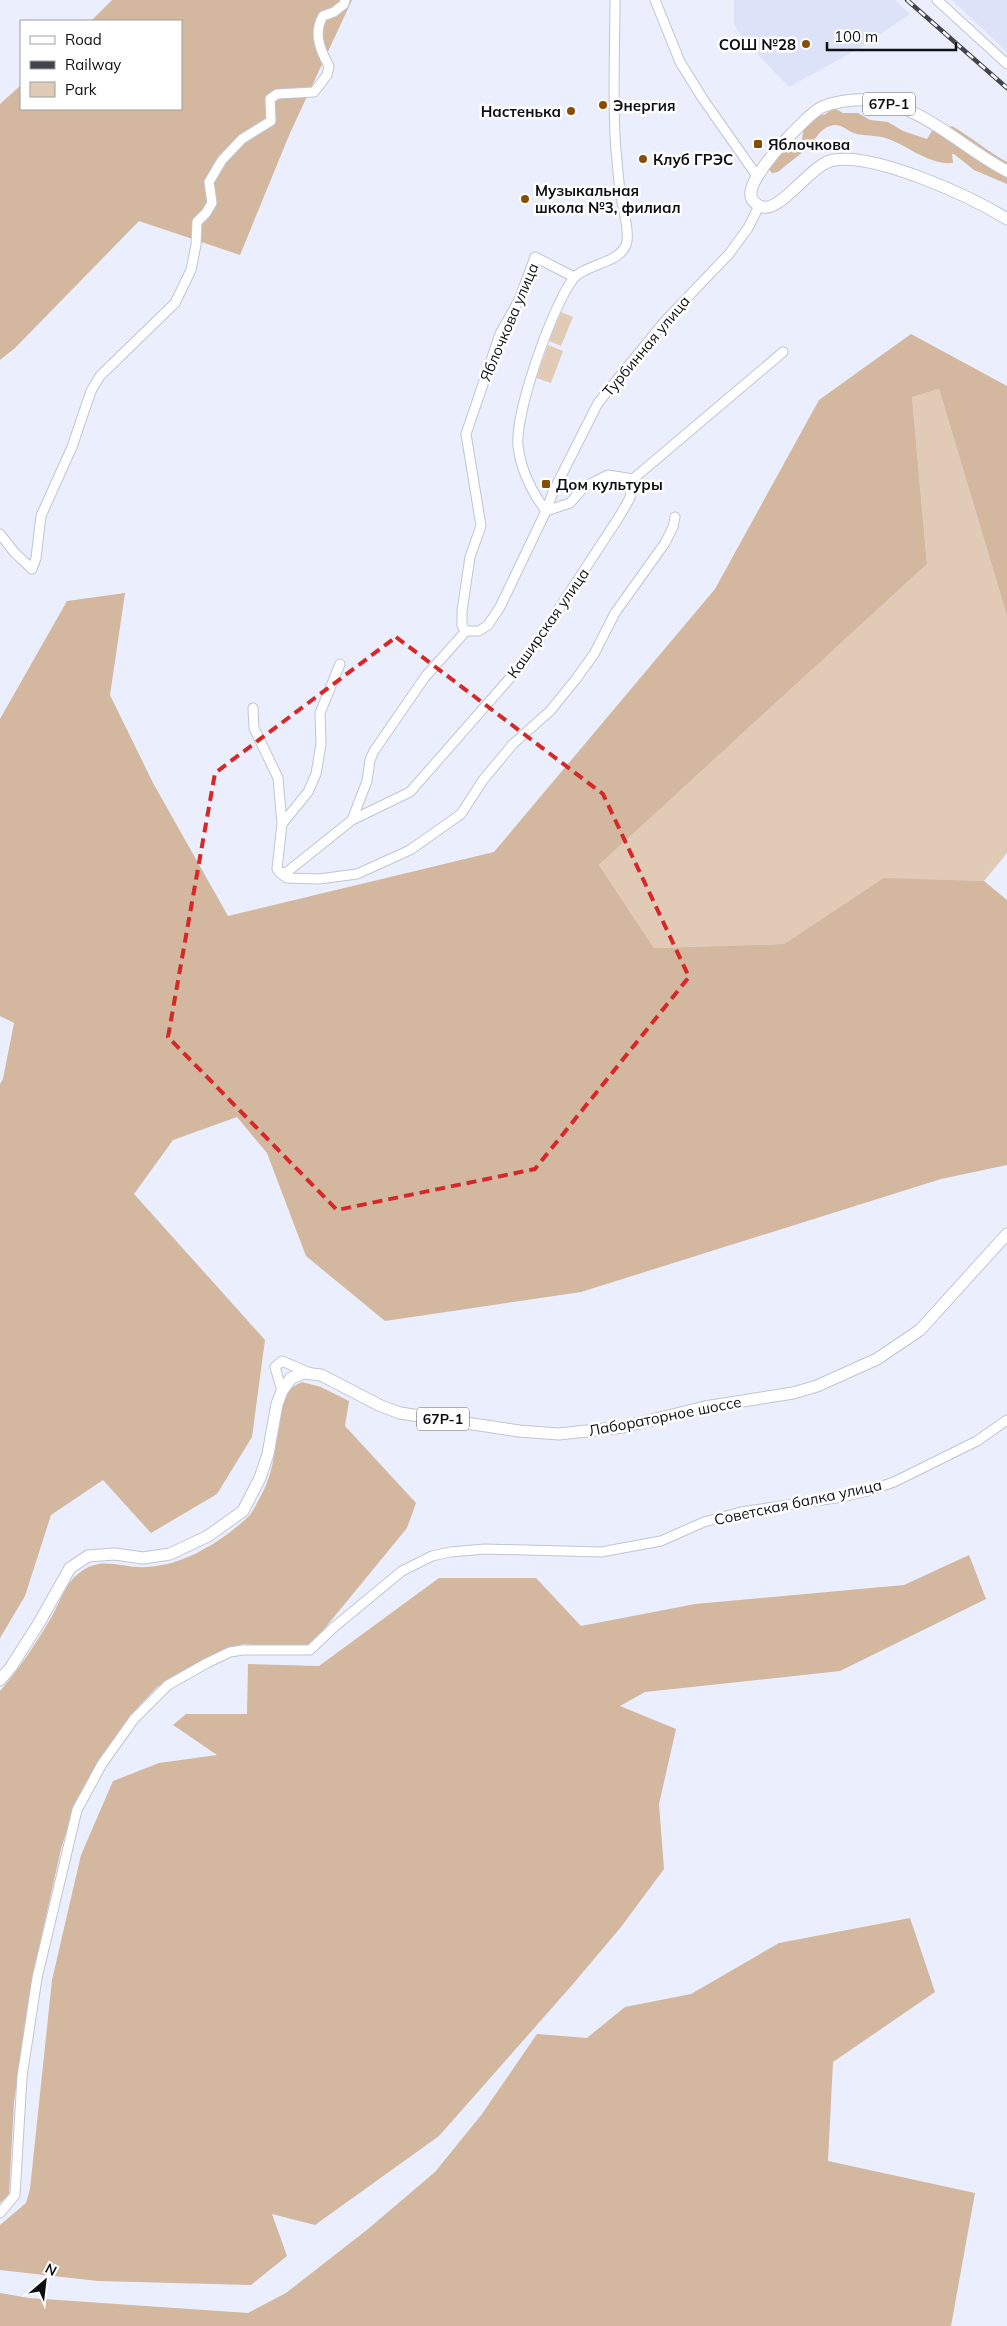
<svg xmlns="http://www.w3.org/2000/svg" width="1007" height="2326" viewBox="0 0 1007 2326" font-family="Mulish,sans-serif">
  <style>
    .built { fill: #dce3f9 }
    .green { fill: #e2cbb6 }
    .forest { fill: #d3b79e }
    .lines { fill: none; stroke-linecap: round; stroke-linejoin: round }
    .minor-casing { stroke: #c0c5d3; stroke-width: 11 }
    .major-casing { stroke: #c0c5d3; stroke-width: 13 }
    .minor { stroke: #fff; stroke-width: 9 }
    .major { stroke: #fff; stroke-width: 11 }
    .rail-casing { stroke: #42444b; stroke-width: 4.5 }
    .rail { stroke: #fff; stroke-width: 2.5; stroke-dasharray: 8; stroke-linecap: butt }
    .marked { fill: none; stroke: #d62828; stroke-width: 4; stroke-dasharray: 10 6; stroke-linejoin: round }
    .poi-dot { fill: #874e02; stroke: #fff; stroke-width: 2 }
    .labels { text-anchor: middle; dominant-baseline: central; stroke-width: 5; stroke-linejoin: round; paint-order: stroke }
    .shield { fill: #fff; stroke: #56585a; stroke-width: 1 }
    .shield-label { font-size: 14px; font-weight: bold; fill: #0e1014 }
    .poi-label { font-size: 15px; font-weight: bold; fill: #0e1014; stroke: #fff; text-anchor: start }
    .street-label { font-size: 15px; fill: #0e1014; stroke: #fff }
  </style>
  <rect width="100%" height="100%" fill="#eaeefd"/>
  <path class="built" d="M734,0H895L910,14L860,48L789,87L744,40L734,24Z
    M952,0H1007V52Z"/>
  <path class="green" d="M561,312L573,317L561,346L549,341Z
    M548,345L563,351L551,383L536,378Z
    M939,389L1007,616V853L984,881L884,879L784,944L654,948L599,865L927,564L912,397Z"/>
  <path class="forest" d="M112,0H352L290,133L240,255L139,221L15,348L0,360V104L21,85V109H181V21H91Z
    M834,108L843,113H858L870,120L888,122L903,131L927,139L933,129L943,130L952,126C971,137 987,151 1007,162V184L974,170L954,154H952L953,163C926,165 906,143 882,137C872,135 859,136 851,132C844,128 839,123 830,126C820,129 815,140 808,147C799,156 788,163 778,172L772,173L768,168L782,149L802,139L805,121L814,111L824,115Z
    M911,334L1007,386V616L939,389L912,397L927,564L599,865L654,948L784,944L884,878L984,881L1007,900V1165L941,1179L581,1292L385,1321L306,1256L267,1153L237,1117L173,1140L134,1194L265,1340L252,1437L217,1494L151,1533L103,1480L51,1515L25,1596L0,1638V1084L3,1079L14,1023L0,1016V719L67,601L125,593L110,695L153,783L228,916L494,852L715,589L819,400Z
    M302,1382L321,1387L349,1401L345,1426L416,1503L407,1528L311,1645L281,1648L243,1644L202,1660L157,1687L139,1706L104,1755L73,1810L61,1849L33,1974L14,2102L9,2194L0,2203V1691C20,1668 37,1642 52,1616C60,1602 65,1584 78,1574C101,1554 122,1569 147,1567C184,1565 221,1542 248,1517C252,1513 255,1507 258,1501C276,1471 274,1448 280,1414C281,1409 282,1401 284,1396C288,1389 295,1385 302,1382Z
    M969,1555L986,1599L840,1671L645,1692L620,1706L676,1729L659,1804L664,1869L621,1927L573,1984L439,2136L315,2225L272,2214L287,2256L251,2285L98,2281L0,2270V2225L26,2203L30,2189L52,1980L81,1855L113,1781L159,1763L217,1755L173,1725L186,1714H247L248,1664L319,1666L439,1578H536L581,1626L695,1604L904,1585Z
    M910,1918L935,1992L833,2062L828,2161L975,2193L951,2326H0V2293L29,2298L248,2313L286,2293L368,2229L435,2172L482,2114L537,2034L587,2038L625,2007L691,1994L779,1943Z"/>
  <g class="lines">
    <defs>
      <path id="minor" d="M655,0L680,62L703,99L757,176
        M937,0L1007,64
        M546,511C531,491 521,471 518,446C515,412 552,307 573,279C586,263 623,264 627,241C629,227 623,210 621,196C618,181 618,166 616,151C612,101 615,50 615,0
        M546,511L570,503L584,487L608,475L633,479
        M0,534L14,552L32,569L36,558L41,516L72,447L91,391L100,376L175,303L191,270L196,245L197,222L206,213L212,203L209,182L222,160L242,139L271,121L270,99L277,94L314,92L327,75L329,66C320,50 313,33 323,16L334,12L344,4L345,0
        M466,631L462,626V611L470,557L481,526L466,434L500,334L519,300L535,257L574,277
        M340,664L320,713L321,744L316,774L308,792L282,824L277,869L280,873L287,872L352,820L410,792L524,662L619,517L630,498L633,479L783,352
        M253,708L254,728L278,778L282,824
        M352,820L367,781L370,760L374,751L425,677L466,631H479L488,625L500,607L546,511L553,492L598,403L664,322L729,254L748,228L759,206
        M280,873L287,878L319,879L357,874L410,850L461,814L483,780L513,744L550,711L576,679L594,654L615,613L665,543L673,527L675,517
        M282,1391L275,1367L282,1361L310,1373
        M0,2213L15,2195L22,2077L37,1978L77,1810L102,1764L134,1719L168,1685L207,1663L230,1652L243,1650H310L333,1628L402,1571L432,1556L450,1552L485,1549L601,1552L661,1541L704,1522L741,1512L842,1497L868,1491L894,1482L977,1441L1007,1420"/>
      <path id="major" d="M1007,171C962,148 923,105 870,100C855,99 837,101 822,107C805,116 752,173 751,192C750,198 753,202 758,205C778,219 810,163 834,160C876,153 970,196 1007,219
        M0,1680L11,1667L39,1623L70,1568L88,1556L115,1554L143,1558L170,1554L208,1536L243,1511L260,1478L268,1454L277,1404L282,1391L291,1378L304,1373L321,1375L381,1406L400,1413L519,1431L559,1434L623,1427L705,1407L793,1393L817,1386L877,1359L920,1330L1007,1234"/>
    </defs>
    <use href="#minor" class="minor-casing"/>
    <use href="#major" class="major-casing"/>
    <use href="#minor" class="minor"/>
    <use href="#major" class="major"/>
    <defs>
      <path id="rail" d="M907,0L1007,88"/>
    </defs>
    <use href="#rail" class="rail-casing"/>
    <use href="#rail" class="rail"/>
  </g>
  <path class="marked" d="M396,637L603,794L689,977L535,1169L337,1210L168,1037L215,773Z"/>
  <g class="poi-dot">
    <circle cx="806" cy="44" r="5"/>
    <circle cx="603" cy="105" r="5"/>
    <circle cx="571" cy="111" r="5"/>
    <rect x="753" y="139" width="10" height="10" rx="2.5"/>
    <circle cx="643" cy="159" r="5"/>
    <circle cx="525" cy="199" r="5"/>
    <rect x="541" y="479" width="10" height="10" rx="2.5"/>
  </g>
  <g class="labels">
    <g class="shield">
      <rect x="863" y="92.5" width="52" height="23" rx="4"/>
      <rect x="417" y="1407.5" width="52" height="23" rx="4"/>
    </g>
    <g class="shield-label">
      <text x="889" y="104">67Р-1</text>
      <text x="443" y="1419">67Р-1</text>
    </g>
    <g class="poi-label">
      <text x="796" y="44" text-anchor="end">СОШ №28</text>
      <text x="613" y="105">Энергия</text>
      <text x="561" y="111" text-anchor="end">Настенька</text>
      <text x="768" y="144">Яблочкова</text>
      <text x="653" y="159">Клуб ГРЭС</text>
      <text x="535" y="190">Музыкальная<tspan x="535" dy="17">школа №3, филиал</tspan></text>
      <text x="556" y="484">Дом культуры</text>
    </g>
    <g class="street-label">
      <text transform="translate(509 322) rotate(-67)">Яблочкова улица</text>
      <text transform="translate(646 346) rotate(-50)">Турбинная улица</text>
      <text transform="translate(548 623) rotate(-55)">Каширская улица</text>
      <text transform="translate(665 1416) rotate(-11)">Лабораторное шоссе</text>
      <text transform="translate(798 1502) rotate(-12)">Советская балка улица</text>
    </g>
  </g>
  <rect x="20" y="20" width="162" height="90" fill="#ffffff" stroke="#9f9fa1"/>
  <rect x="30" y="36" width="25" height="8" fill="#ffffff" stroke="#9f9fa1"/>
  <text x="65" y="45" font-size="15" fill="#0e1014">Road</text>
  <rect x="30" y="61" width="25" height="8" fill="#42444b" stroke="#9f9fa1"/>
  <text x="65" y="70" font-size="15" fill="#0e1014">Railway</text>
  <rect x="30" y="82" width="25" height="15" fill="#e2cbb6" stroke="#9f9fa1"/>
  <text x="65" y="95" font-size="15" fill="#0e1014">Park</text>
  <g transform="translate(45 2281) rotate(28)" stroke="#ffffff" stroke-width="4" paint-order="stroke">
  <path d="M0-4L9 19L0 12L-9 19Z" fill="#0e1014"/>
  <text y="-8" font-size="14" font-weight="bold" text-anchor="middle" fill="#0e1014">N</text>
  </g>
  <path d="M827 42v8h129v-8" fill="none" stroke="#0e1014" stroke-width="2.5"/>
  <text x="834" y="42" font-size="15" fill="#0e1014" stroke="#ffffff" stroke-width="4" paint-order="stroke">100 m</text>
</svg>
